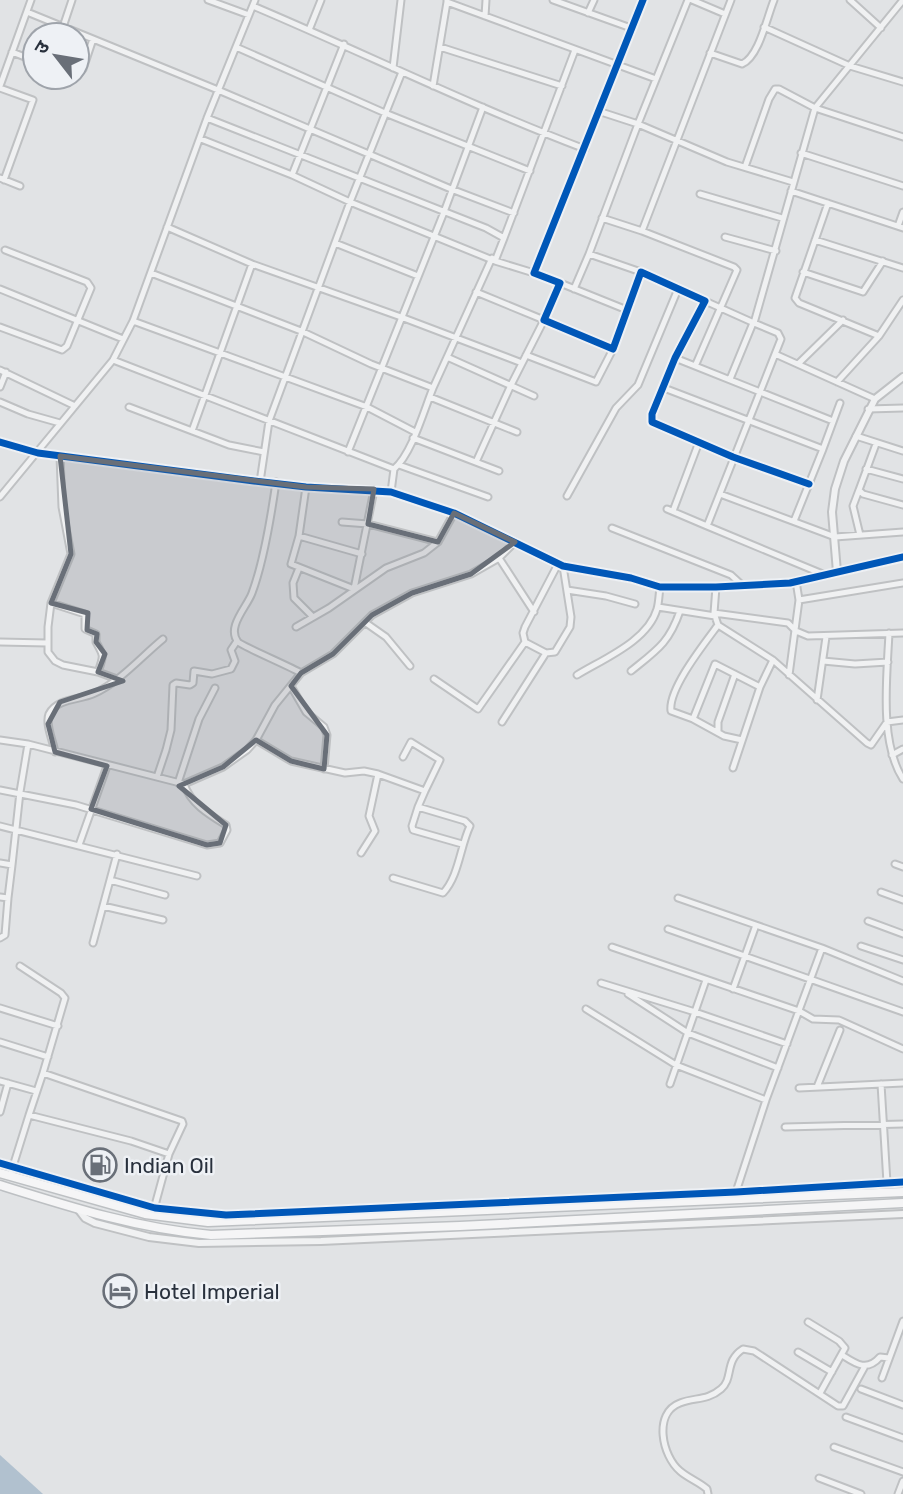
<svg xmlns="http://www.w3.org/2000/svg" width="903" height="1494" viewBox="0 0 903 1494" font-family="Rubik,'Noto Sans Devanagari',sans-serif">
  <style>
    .water { fill: #b1c1cf }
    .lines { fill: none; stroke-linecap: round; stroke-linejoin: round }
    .minor-casing { stroke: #bfc1c3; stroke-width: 9 }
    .tertiary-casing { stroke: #bfc1c3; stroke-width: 10 }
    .primary-casing { stroke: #bdc0c3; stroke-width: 11 }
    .minor { stroke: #f0f1f2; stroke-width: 5 }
    .tertiary { stroke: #f0f1f2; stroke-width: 6 }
    .primary { stroke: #f5f5f6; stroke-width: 8 }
    .cycleway-casing { stroke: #eef1f5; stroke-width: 11 }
    .cycleway { stroke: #0057b8; stroke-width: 7 }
    .marked { fill: #696f78; fill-opacity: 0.2; stroke: #696f78; stroke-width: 5; stroke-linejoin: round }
    .labels { text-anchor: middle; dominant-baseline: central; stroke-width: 5; stroke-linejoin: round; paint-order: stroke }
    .poi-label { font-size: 21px; fill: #29313d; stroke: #eef1f5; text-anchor: start }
  </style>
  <rect width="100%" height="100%" fill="#e1e3e5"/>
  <path class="water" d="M0,1455L43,1494H0Z"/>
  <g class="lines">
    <defs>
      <path id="minor" d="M208,0L249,15
        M447,0V2L656,79
        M553,0L631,28
        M643,0L534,273L560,283L544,320L613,349L641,272L705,301L675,358L652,414V422L733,457L809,484
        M688,0L638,124L727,162L793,182
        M692,0L725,14
        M850,0L881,28
        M253,6C364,53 472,106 585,149
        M27,12L218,90L451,189L514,213
        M588,13L594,0
        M485,16L486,0
        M63,27L72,0
        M764,27L850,66L903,82
        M309,30L321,0
        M236,47L385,113L530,171
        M440,47L562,86
        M12,52L35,61
        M710,53L742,64C759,57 767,17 774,0
        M393,68L401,0
        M77,75L83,69L93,39
        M0,86L31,0
        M433,86L447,2
        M0,88L33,100L4,180
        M598,111L638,124L589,254L641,272
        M207,118L486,228L504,238L495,261L534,273
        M201,139L292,175L350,202L495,261
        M801,153L903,186
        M745,167L769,99L775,89H779L815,108L903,137
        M292,175L344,44
        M0,178L20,186
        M791,191L903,228
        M700,194L782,218
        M828,203L795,298L799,303L879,336
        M602,218L642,231L731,0
        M898,226L903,212
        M167,227L252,264L401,317L522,363
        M642,231L734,267L737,270L696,364
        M725,237L776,251
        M504,238L575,50
        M815,240L903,268
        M335,243L418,276
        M803,272L863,292L883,261
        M151,273L301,331L371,364L433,388C424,410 412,454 394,469L391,492
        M560,283L627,310
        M0,289L123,339
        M574,289L589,254
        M705,301L754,323L815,108L903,0
        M133,321L367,407L415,432
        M754,323L778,333L781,339L707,526L825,575
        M0,327L62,350L67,346L91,288L87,282L5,250
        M775,354L875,399
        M526,355L596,382L613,349
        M447,357L534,396
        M675,358L833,421
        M113,360L394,469
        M798,364L843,320
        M0,370L75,406
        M730,379L753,323
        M837,382L879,336L903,300
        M0,387L6,372
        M433,388L492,258
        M664,388L823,449L840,403
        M430,397L517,432
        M0,402L28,414L60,423
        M129,407L229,445L264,452
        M868,409L903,408
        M192,431L252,264
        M856,436L903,451
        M413,438L499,471
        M876,444L859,490L863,494L903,505
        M348,452L444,212L483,107
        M60,456L62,507L71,554L51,603L48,627V652L55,661L63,665L98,672L117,679
        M476,462L511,385L544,320L476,292
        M399,465L488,497
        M866,469L903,479
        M260,482L269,421L350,202L402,72
        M306,487L299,536L291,564L354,589L374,490
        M859,490L853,506L860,535
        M720,494L835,537L903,532
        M567,496L616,408L638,385L678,289
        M0,497L113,360L133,321L207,118L255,0
        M667,509L707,526
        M673,511L699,442
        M794,521L823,449
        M342,522L368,524L438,542
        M612,528L731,575L743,586
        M299,536L362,554
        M499,558L534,612
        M299,568L293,583L294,598L313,617
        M796,581L799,600L903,583
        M716,587L714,613L718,625L773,660L867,743L871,745L887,722L903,720
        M567,590L606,596L635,604
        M51,603L85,614V629L96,634V642C104,656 104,655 98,672
        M658,607L715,616
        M714,613L788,623L796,631L808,636L903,633
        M366,623L386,637L410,666
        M718,625C704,644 668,689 671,711L693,719L715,664L760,687
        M296,627L329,608L386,568L424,553L438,542L454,513
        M889,633C887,676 879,742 903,779
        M0,642L47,643
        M525,642L523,633L525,627L558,564
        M823,661L855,664L888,662
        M631,671C657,650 669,643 680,611
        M301,673L333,654L372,615L412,593L471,574L499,558L515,542
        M577,675C603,659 648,641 657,609C659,602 659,594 660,587
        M789,675L799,600
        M434,679L478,709L525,642L546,653L555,652L570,627L571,617L563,566
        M291,686L306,712L324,727L327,735L324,769
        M817,700L826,637
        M693,719L724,736L742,740
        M502,722L546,653
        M718,731V722L735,674
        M0,740L28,744L184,784L223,767L247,750L256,740L275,705L301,673C291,667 242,646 238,642C226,627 247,607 252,593C264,561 271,517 276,482
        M256,740L291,761L345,773L364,771L378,774L425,791L418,807L465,821L470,826C460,847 459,876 443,893L393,878
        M55,752C53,741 45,724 49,714C57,698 80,700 93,694C120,682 141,657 163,639
        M892,755L903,749
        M403,757L411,742L440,760L425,791
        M733,768L760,687L773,660
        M157,777L166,750L171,730L173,685L176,683L190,685L193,683L194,671L212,674L231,669L235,661L231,650L237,641
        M178,783L199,719L215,688
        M0,790L76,805L207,845L220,843L227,830L226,825C208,814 191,804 184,784
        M418,807L412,826L413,830L462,844
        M0,826L197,876
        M79,845L107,766
        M361,853L375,831L369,816L378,774
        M0,863L12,865L8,898L0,897
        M895,864L903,867
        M12,865L20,792L28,744
        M110,880L165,895
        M881,892L903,900
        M678,898L822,948L903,981
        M103,906L163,920
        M868,921L903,934
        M668,929L903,1012
        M0,938L5,935L8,898
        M93,943L117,854
        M861,946L903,960
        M612,947L799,1011L813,1019L839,1020L903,1049
        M20,966L61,993L65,998L43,1073
        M601,983L695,1012L787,1044
        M733,989L756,925
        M628,994L688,1033L778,1068
        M0,1008L58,1026
        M586,1009L676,1065L766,1100
        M0,1042L48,1057
        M0,1081L36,1091
        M670,1084L706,980
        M881,1084L887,1183
        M817,1087L840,1030
        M799,1088L903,1083
        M0,1112L8,1083
        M29,1115L43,1073L182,1121L183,1124L169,1154L154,1209
        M785,1127L903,1124
        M10,1176L29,1115L131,1141L169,1154
        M736,1192L766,1100L822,948
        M808,1322L839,1341L845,1348L820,1393
        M798,1352L832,1372
        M842,1355C856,1364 867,1372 880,1357L889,1358
        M882,1378L903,1321
        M861,1389L903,1405
        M846,1417L903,1438
        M834,1447L903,1472
        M819,1478L861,1494
        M708,1494L707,1489C699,1482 688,1478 680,1471C662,1456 653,1413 680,1403C695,1397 707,1401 721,1389C734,1378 724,1361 743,1349L754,1351L838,1406H843L865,1366
        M898,1494L903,1481"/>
      <path id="tertiary" d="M0,442L38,453L254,481L306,487L391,492L454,513L563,566L631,578L660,587H716L790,583L903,557
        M837,572L832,512L835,489L844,461L875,399L903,377
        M0,1163L155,1208L226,1215L736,1192L903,1182
        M78,1209L85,1218L95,1223L149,1237L199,1243L321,1241L903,1214"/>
      <path id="primary" d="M0,1173L145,1214L208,1222L903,1192
        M0,1185C70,1207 139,1229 211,1235L460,1226L903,1203"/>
    </defs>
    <use href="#minor" class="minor-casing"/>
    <use href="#tertiary" class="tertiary-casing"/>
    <use href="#primary" class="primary-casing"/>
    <use href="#minor" class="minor"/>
    <use href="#tertiary" class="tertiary"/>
    <use href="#primary" class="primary"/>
    <defs>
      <path id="cycleway" d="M643,0L534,273L560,283L544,320L613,349L641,272L705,301L675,358L652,414V422L733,457L809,484
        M0,442L38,453L254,481L306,487L391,492L454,513L563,566L631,578L660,587H716L790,583L903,557
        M0,1163L155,1208L226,1215L736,1192L903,1182"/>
    </defs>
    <use href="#cycleway" class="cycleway-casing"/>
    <use href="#cycleway" class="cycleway"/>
  </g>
  <path class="marked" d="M60,456L306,487L374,489L368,524L438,542L454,513L515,542L471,574L412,593L372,615L333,654L301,673L291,686L327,735L324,769L291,761L256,740L223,767L179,786L226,825L220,843L207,845L91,809L107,766L55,752L48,724L60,702L123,681L98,672L105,654L96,642L97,634L87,630L88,613L51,603L71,554Z"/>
  <defs>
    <symbol id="fuel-ring" viewBox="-11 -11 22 22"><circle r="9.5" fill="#eef1f5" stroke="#696f78" stroke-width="1.5"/><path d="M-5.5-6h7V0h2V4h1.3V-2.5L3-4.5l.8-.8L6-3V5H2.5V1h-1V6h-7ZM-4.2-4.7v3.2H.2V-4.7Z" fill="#696f78"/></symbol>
    <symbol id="hotel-ring" viewBox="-11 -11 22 22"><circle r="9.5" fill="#eef1f5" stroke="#696f78" stroke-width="1.5"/><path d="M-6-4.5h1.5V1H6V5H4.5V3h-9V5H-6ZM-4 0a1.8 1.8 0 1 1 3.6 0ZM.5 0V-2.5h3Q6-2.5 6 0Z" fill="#696f78"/></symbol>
  </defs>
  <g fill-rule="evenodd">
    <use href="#fuel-ring" x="81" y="1146" width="38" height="38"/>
    <use href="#hotel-ring" x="101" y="1272" width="38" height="38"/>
  </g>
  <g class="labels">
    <g class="poi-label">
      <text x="124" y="1165">Indian Oil</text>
      <text x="144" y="1291">Hotel Imperial</text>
    </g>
  </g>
  <g transform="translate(56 56) rotate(301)"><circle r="33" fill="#eef1f5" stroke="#9fa4ab" stroke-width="2"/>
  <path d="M0-5L12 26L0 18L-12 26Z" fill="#696f78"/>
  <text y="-10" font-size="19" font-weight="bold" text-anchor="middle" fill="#29313d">उ</text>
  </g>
</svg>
